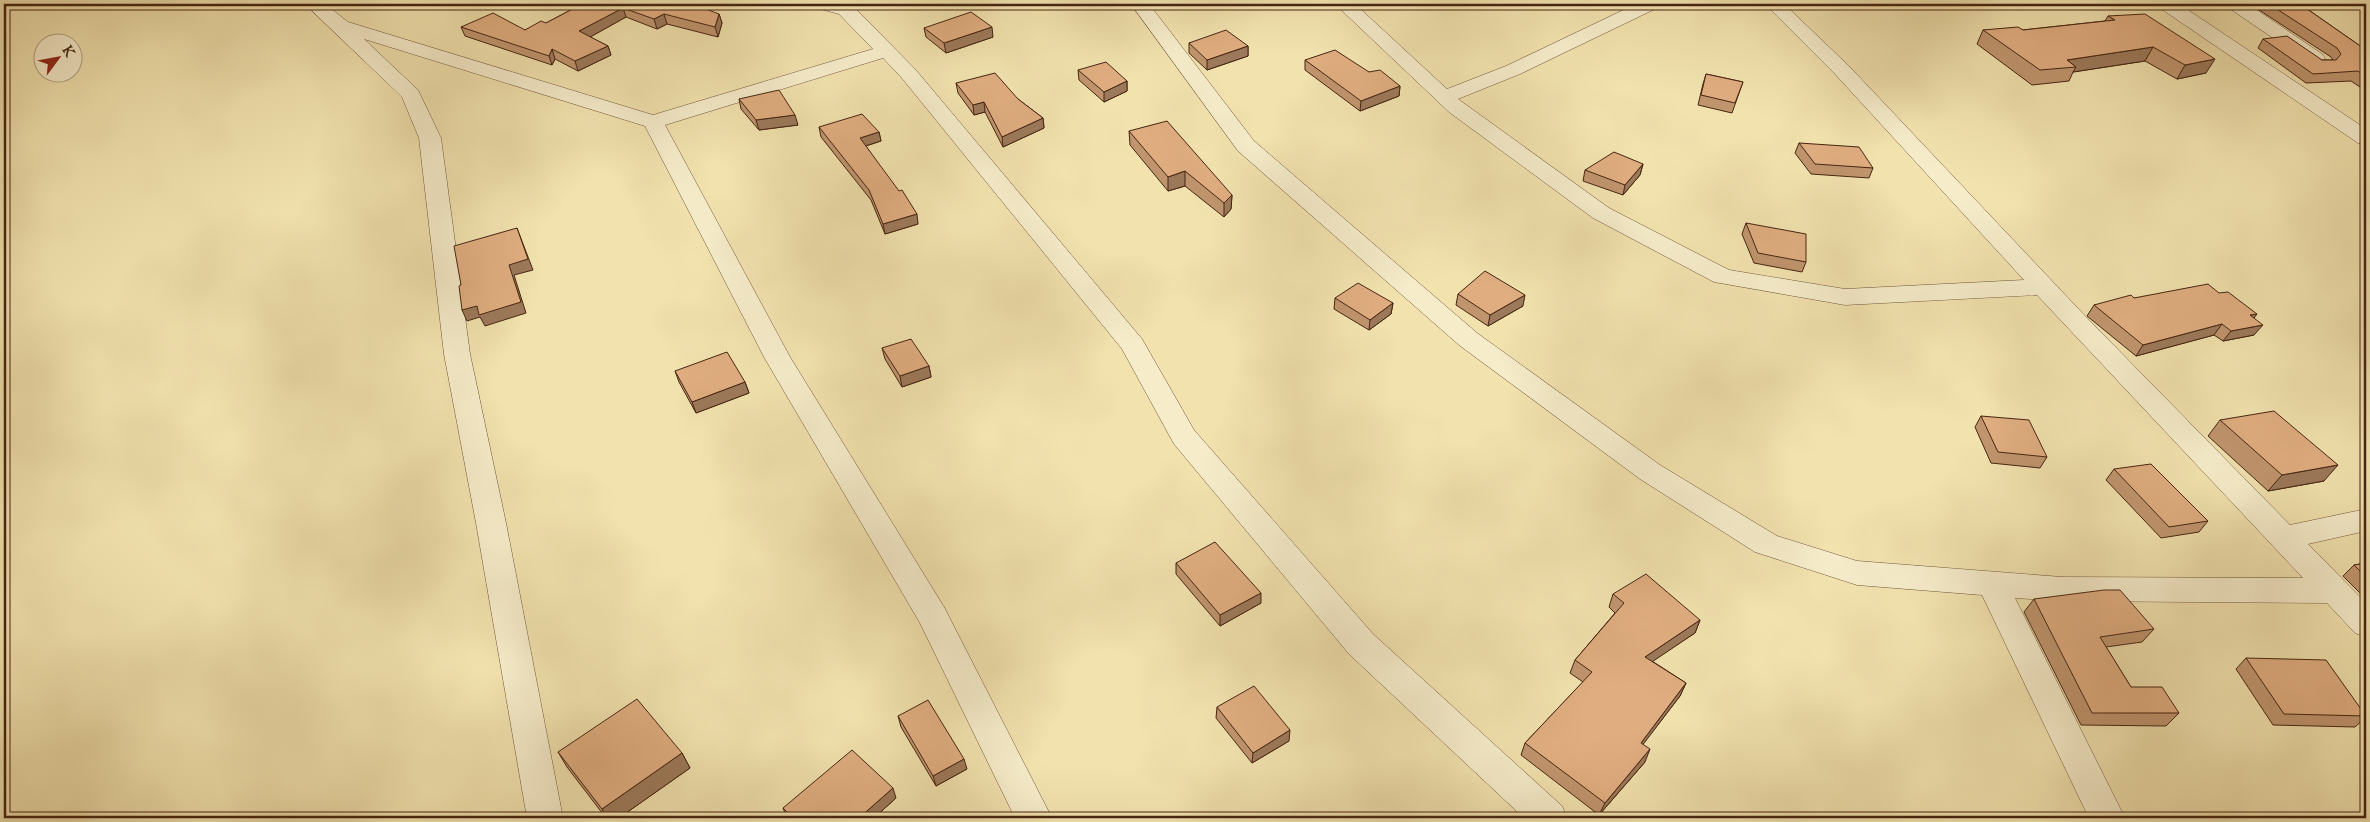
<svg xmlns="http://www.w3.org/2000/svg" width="2370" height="822" viewBox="0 0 2370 822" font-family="'Sorts Mill Goudy',serif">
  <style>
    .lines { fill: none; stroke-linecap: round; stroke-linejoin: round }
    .minor-casing { stroke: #715439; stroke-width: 1 }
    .minor { fill: #f6ecca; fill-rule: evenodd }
    .wall { fill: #c0956e; stroke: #462512 }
    .shaded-wall { fill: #9c795a; stroke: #462512 }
    .building { fill: #dfad80; stroke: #462512 }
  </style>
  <rect width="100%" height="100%" fill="#f1e2ae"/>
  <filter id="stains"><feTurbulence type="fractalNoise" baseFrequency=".004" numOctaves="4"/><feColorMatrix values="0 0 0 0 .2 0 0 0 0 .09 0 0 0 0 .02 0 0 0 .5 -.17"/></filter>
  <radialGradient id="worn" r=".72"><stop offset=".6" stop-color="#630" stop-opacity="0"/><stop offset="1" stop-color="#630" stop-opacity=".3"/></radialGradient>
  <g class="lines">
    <defs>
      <path id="minor" d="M305,4H325L348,22L653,115L873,49L839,14L817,8L815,4H844L853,6L915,69L1142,339L1194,430L1373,634L1562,806L1567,818H1524L1349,654L1174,444L1122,349L901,77L883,58L665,125L790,357L944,607L1052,818H1015L920,623L764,357L645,126L364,39L418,90L441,138L470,354L506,523L563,818H527L476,523L444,354L419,138L402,97Z
        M1131,4H1149L1254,141L1477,333L1660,465L1777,536L1857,561L2062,577L2303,578L2037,295L1845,305L1714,282L1593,218L1449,112L1335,4H1355L1447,89L1506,66L1636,4H1659L1657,8L1520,74L1458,99L1609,208L1729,270L1845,289L2024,280L1835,74L1765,4H1784L1849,66L2087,318L2290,525L2366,509V531L2308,544L2366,603V637L2355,633L2327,603L2062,601L2015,598L2125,818H2089L1982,595L1857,585L1755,552L1640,479L1459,345L1238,151Z
        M2158,4H2179L2366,129V144L2358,143L2160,8Z
        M2227,4H2248L2322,54L2325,58L2322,62H2308L2229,8Z"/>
    </defs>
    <use href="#minor" class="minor-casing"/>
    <use href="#minor" class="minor"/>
  </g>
  <path class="wall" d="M582,4L719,14L722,23L718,37L667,24L657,29L626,17L590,37L608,46L611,55L578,71L555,59L552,65L465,36L461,27L525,30L546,23Z
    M2250,4H2300L2366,50V88L2363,89L2351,81L2306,83L2258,48L2263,39L2322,60H2333L2331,57Z
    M2108,16L2206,73L2177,79L2145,61L2073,72L2069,81L2032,85L1977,44L1983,30H2023L2105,21Z
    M924,28L993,37L946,53L926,37Z
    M1189,43L1248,46V56L1207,70L1189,53Z
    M1305,60L1369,72L1400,86L1399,96L1360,111L1305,70Z
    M1078,70L1127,81V91L1104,102L1079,80Z
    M1706,74L1743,82L1732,113L1698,105L1703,84Z
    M956,83L1018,99L1043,118L1044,128L1003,147L985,112L974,115L958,93Z
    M739,99L798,125L759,130L741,109Z
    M819,127L879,132L881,141L866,146L918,224L885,234L871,200L821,137Z
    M1129,131L1232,195L1231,209L1224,217L1185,186L1168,191L1130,145Z
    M1799,143L1873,168L1869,178L1811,174L1795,153Z
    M1643,164L1640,175L1623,195L1583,181L1585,170Z
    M1746,223L1806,262L1802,272L1754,263L1742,234Z
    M1458,294L1523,306L1488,326L1456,305Z
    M1335,298L1393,303L1391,314L1369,330L1334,309Z
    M2134,298L2254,318V335L2223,341L2214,335L2136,356L2087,316L2094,305Z
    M882,348L929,366L931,377L902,387L885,359Z
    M675,371L745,382L749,393L696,413L679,382Z
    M1981,416L2047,457L2040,468L1991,463L1975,427Z
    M2220,420L2324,481L2268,491L2208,436Z
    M2114,469L2208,521L2199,532L2161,538L2106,480Z
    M1176,563L1261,603L1220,626L1176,574Z
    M2366,563V599L2343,576L2354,565Z
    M1613,594L1700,620L1695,633L1652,661L1686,683L1680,696L1643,744L1645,762L1599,815L1521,755L1525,743L1583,682L1570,673L1575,660L1615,613L1609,607Z
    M2034,599L2154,629L2142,642L2106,647L2131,687L2179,713L2166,726L2081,725L2024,612Z
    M2246,658L2366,715V717L2355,727L2273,725L2236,669Z
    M1217,707L1289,741L1252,763L1216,718Z
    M898,716L967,769L936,786L901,727Z
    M558,752L682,753L690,768L619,818H606L567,767Z
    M896,798L874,818H787L783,808Z"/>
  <path class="shaded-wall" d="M623,8L626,17L583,41L579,31Z
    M664,14L667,24L657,29L654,19Z
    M719,14L722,23L718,37L715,27Z
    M992,27L993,37L946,53L944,43Z
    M608,46L611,55L578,71L575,61Z
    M1248,46V56L1207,70V60Z
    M2153,47L2145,61L2073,72L2076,67L2067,60Z
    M552,49L555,59L552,65L549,56Z
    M2215,59L2206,73L2177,79L2185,65Z
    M1127,81V91L1104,102V92Z
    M2366,84V88L2363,89Z
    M1400,86L1399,96L1360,111L1361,101Z
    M984,102L985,112L974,115L973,105Z
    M795,115L798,125L759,130L756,120Z
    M1043,118L1044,128L1003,147L1002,137Z
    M879,132L881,141L862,147L860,138Z
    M1643,164L1640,175L1623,195L1625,185Z
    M1185,171V186L1168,191V177Z
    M1232,195L1231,209L1224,217V203Z
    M917,214L918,224L885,234L883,224Z
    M517,228L533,270L514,275L526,313L485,326L480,317L467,321L462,310L509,265Z
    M1525,295L1523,306L1488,326L1490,315Z
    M1393,303L1391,314L1369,330L1370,320Z
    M2257,314L2249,325L2250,315Z
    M2222,324L2214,335L2136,356L2143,345Z
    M2263,325L2254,335L2223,341L2231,331Z
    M929,366L931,377L902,387L900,376Z
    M745,382L749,393L696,413L692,402Z
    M2338,465L2324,481L2268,491L2282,475Z
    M1261,593V603L1220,626V615Z
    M1700,620L1695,633L1640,670L1645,657Z
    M1686,683L1680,696L1635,755L1641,743Z
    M1290,730L1289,741L1252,763L1253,753Z
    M1650,749L1645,762L1599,815L1605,803Z
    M682,753L690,768L619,818H607L602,809Z
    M964,759L967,769L936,786L933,776Z
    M893,788L896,798L874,818H859Z"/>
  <path class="building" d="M582,4H693L719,14L715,27L664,14L654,19L623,8L579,31L608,46L575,61L552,49L549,56L461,27L493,13L525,30L541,21L546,23Z
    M2269,4H2300L2366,50V78L2358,71L2313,74L2263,39L2287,36L2322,60H2336L2341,54L2337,48Z
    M971,12L992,27L944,43L924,28Z
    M2145,14L2215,59L2185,65L2153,47L2067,60L2076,67L2040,70L1983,30L2018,27L2023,30L2115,20L2108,16Z
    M1226,30L1248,46L1207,60L1189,43Z
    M1335,50L1369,72L1380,70L1400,86L1361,101L1305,60Z
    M1106,62L1127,81L1104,92L1078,70Z
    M995,73L1018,99L1043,118L1002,137L984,102L973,105L956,83Z
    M1706,74L1743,82L1735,103L1701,95Z
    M779,90L795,115L756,120L739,99Z
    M862,114L879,132L860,138L899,191L902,190L917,214L883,224L869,190L819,127Z
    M1167,121L1232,195L1224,203L1185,171L1168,177L1129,131Z
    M1799,143L1859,147L1873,168L1815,164Z
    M1614,152L1643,164L1625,185L1585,170Z
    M1746,223L1806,234V262L1758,253Z
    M517,228L528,259L509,265L521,302L479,315L477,306L462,310L459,286L461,285L454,246Z
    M1485,271L1525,295L1490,315L1458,294Z
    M1358,283L1393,303L1370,320L1335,298Z
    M2208,284L2219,293L2228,292L2257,314L2250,315L2263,325L2231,331L2222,324L2143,345L2094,305L2131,295L2134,298Z
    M911,339L929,366L900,376L882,348Z
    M727,352L745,382L692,402L675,371Z
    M2274,411L2338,465L2282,475L2220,420Z
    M1981,416L2029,420L2047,457L1998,452Z
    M2151,464L2208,521L2169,527L2114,469Z
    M1215,542L1261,593L1220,615L1176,563Z
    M2366,563V577L2354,565Z
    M1646,574L1700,620L1645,657L1686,683L1641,743L1650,749L1605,803L1525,743L1592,672L1575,660L1624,603L1613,594Z
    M2104,590H2120L2154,629L2100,637L2131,687H2162L2179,713H2092L2034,599Z
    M2246,658L2326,660L2366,716L2284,714Z
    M1254,686L1290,730L1253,753L1217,707Z
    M637,699L682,753L602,809L558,752Z
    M928,700L964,759L933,776L898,716Z
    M852,750L893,788L859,818H793L783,808Z"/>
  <rect width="2370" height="822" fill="none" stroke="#f1e2ae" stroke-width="20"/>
  <rect x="5" y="5" width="2360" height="812" fill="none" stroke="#462512" stroke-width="2.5"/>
  <rect x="10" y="10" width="2350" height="802" fill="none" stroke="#462512"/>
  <g transform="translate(58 58) rotate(58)"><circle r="24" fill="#f6ecca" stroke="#b09c80"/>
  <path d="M0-4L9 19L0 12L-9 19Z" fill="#8f2418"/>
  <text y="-8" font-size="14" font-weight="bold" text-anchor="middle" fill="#462512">K</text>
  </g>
  <rect width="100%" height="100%" filter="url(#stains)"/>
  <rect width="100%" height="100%" fill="url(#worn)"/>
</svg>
